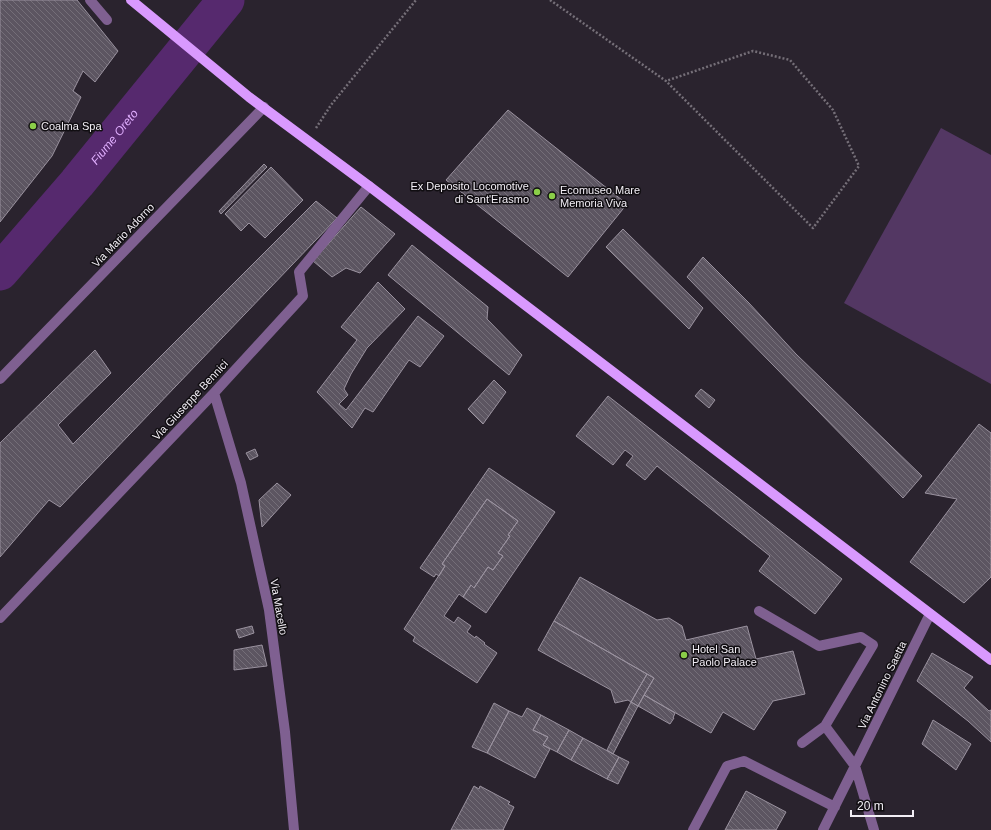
<svg xmlns="http://www.w3.org/2000/svg" width="991" height="830" viewBox="0 0 991 830" font-family="Helvetica,sans-serif">
  <style>
    .green { fill: #533763 }
    .lines { fill: none; stroke-linecap: round; stroke-linejoin: round }
    .river { stroke: #56296e; stroke-width: 37 }
    .building { fill: url(#building-back-hatch); stroke: #9a929f }
    .path { stroke: #756f78; stroke-width: 2.5; stroke-dasharray: 2 2; stroke-linecap: butt }
    .minor { stroke: #7f6091; stroke-width: 10 }
    .major { stroke: #d999fe; stroke-width: 10 }
    .poi-dot { fill: #8ace48; stroke: #110e12; stroke-width: 1.5 }
    .labels { text-anchor: middle; dominant-baseline: central; stroke-width: 3; stroke-linejoin: round; paint-order: stroke }
    .poi-label { font-size: 11px; fill: #f2eef5; stroke: #110e12; text-anchor: start }
    .street-label { font-size: 11px; fill: #f2eef5; stroke: #110e12 }
    .water-label { font-size: 12px; font-style: italic; fill: #e0aefe; stroke: #110e12 }
  </style>
  <defs>
    <pattern id="building-back-hatch" width="6" height="6" patternUnits="userSpaceOnUse"><rect width="6" height="6" fill="#5c5561"/><path d="M-1 5l2 2M0 0l6 6M5-1l2 2" fill="none" stroke="#746e78"/></pattern>
  </defs>
  <rect width="100%" height="100%" fill="#2a232e"/>
  <path class="green" d="M941,128L991,155V384L844,303Z"/>
  <g class="lines">
    <path class="river" id="s1" d="M0,272L77,183L226,0"/>
  </g>
  <path class="building" d="M0,0H77L118,51L95,82L83,71L73,91L81,97L52,156L0,222Z
    M508,110L627,204L568,277L446,180Z
    M264,164L267,167L221,214L219,211Z
    M271,167L303,200L265,238L249,223L241,231L225,214Z
    M316,201L337,218L60,507L49,500L0,557V443L95,350L111,373L58,425L73,444Z
    M361,207L395,234L360,273L346,268L332,277L313,261Z
    M623,229L703,308L689,329L606,247Z
    M412,245L488,307L487,319L522,355L509,375L388,275Z
    M703,257L749,303L796,354L922,476L903,498L687,277Z
    M378,282L405,309L367,348L351,374L344,389L348,395L339,404L346,410L418,316L444,336L420,367L409,360L373,412L365,408L352,428L317,392L357,340L341,327Z
    M494,380L506,392L483,424L468,409Z
    M701,389L715,400L709,408L695,396Z
    M608,396L842,579L815,614L759,571L770,556L657,466L645,480L626,465L633,456L625,450L613,465L576,436Z
    M979,424L991,433V577L964,603L910,562L957,499L925,493Z
    M255,449L258,456L250,460L246,453Z
    M489,468L555,512L486,613L463,597L471,585L474,588L488,567L493,570L503,556L498,553L510,536L508,535L518,521L487,499L442,564L445,566L439,576L436,574L434,577L420,568Z
    M277,483L291,495L262,527L259,500Z
    M487,499L518,521L508,535L510,536L498,553L503,556L493,570L488,567L474,588L471,585L463,597L459,594L444,616L454,623L458,617L471,626L467,632L475,638L476,636L485,643L484,644L497,653L477,683L413,641L415,637L404,629L445,566L442,564Z
    M580,577L657,620L669,618L682,626L686,640L747,626L756,659L793,651L805,694L773,701L754,730L723,712L711,733L644,695L654,678L554,621Z
    M554,621L647,674L631,702L628,700L615,703L611,690L538,650Z
    M252,626L254,633L239,638L236,630Z
    M262,645L267,666L234,670V650Z
    M932,653L973,677L964,688L989,711L991,710V742L968,721L917,681Z
    M647,674L654,678L638,706L631,702Z
    M644,695L675,713L673,718H674L670,724L638,706Z
    M631,702L638,706L613,754L607,750Z
    M494,703L509,711L487,753L472,747Z
    M527,708L541,715L533,730L548,737L543,745L550,749L535,778L487,753L509,711L522,717Z
    M541,715L569,730L557,752L543,745L548,737L533,730Z
    M933,720L971,744L956,770L922,744Z
    M569,730L583,738L571,760L557,752Z
    M583,738L619,757L607,779L571,760Z
    M619,757L629,762L618,784L607,779Z
    M474,786L479,789L480,786L510,802L508,804L514,807L503,830H504H451Z
    M746,791L786,812L776,830H725Z"/>
  <g class="lines">
    <path class="path" d="M550,0L666,81L813,228L859,166L833,110L790,60L753,51L666,81
      M316,128L331,105L416,0"/>
    <path class="minor" d="M90,0L107,20
      M0,379L264,107
      M214,393L241,483L269,610L285,732L294,830
      M759,611L819,646L861,637L873,645L825,726L802,743
      M0,618L214,393L303,296L299,272L369,186
      M825,726L855,766L874,830
      M693,830L727,766L744,761L835,807
      M823,830L855,766L930,614"/>
    <path class="major" d="M131,0L249,97L369,186L991,660"/>
  </g>
  <g class="poi-dot">
    <circle cx="33" cy="126" r="4"/>
    <circle cx="537" cy="192" r="4"/>
    <circle cx="552" cy="196" r="4"/>
    <circle cx="684" cy="655" r="4"/>
  </g>
  <g class="labels">
    <g class="poi-label">
      <text x="41" y="126">Coalma Spa</text>
      <text x="529" y="186" text-anchor="end">Ex Deposito Locomotive<tspan x="529" dy="13">di Sant'Erasmo</tspan></text>
      <text x="560" y="190">Ecomuseo Mare<tspan x="560" dy="13">Memoria Viva</tspan></text>
      <text x="692" y="649">Hotel San<tspan x="692" dy="13">Paolo Palace</tspan></text>
    </g>
    <g class="street-label">
      <text transform="translate(123 235) rotate(-46)">Via Mario Adorno</text>
      <text transform="translate(190 400) rotate(-47)">Via Giuseppe Bennici</text>
      <text transform="translate(279 607) rotate(80)">Via Macello</text>
      <text transform="translate(882 685) rotate(-64)">Via Antonino Saetta</text>
    </g>
    <g class="water-label">
      <text stroke="none"><textPath href="#s1" startOffset="177">Fiume Oreto</textPath></text>
    </g>
  </g>
  <path d="M851 810v6h62v-6" fill="none" stroke="#f2eef5" stroke-width="2"/>
  <text x="857" y="810" font-size="12" fill="#f2eef5" stroke="#110e12" stroke-width="3" paint-order="stroke">20 m</text>
</svg>
